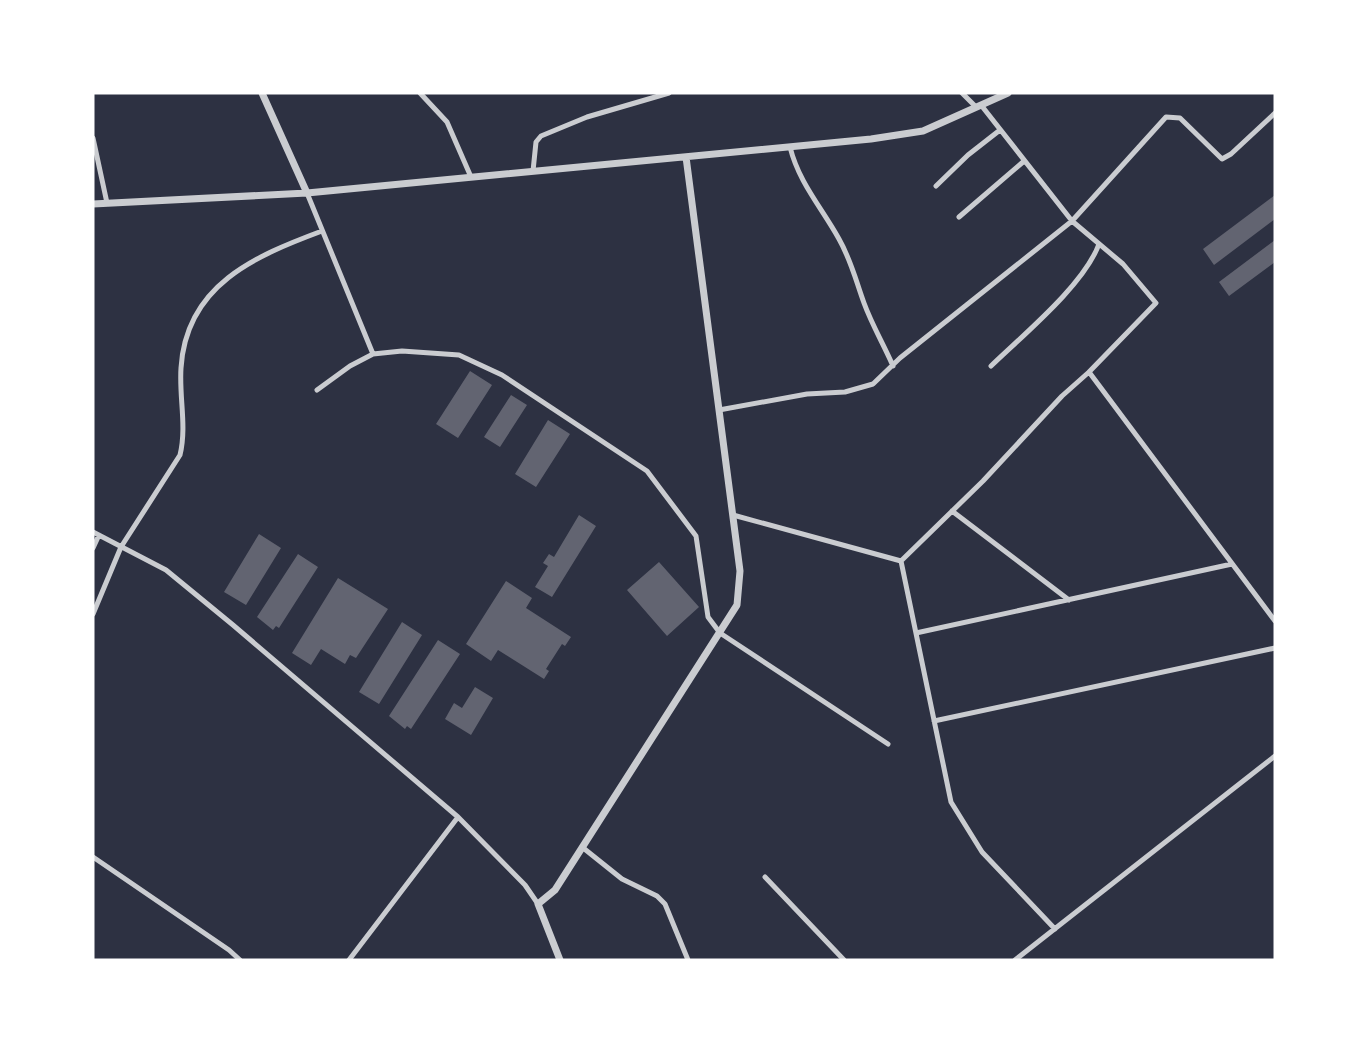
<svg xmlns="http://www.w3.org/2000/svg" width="1368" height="1053" viewBox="0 0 1368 1053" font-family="Signika,sans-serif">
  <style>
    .building { fill: #626471 }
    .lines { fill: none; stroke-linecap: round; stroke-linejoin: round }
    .minor { stroke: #caccd0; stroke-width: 5 }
    .tertiary { stroke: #caccd0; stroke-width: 7 }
  </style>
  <rect width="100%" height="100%" fill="#2d3142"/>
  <path class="building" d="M1275,195V219L1214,265L1203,249Z
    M1275,240V262L1229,296L1219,282Z
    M470,371L492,385L458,438L436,424Z
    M511,395L527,405L500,447L484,437Z
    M548,420L570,434L536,487L515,474Z
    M579,515L596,526L552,597L535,587L548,566L543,563L549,554L554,557Z
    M259,534L281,548L246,605L224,592Z
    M298,554L318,567L279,628L276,626L273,630L257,617Z
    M659,562L699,607L667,636L627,590Z
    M338,578L388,609L356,658L350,655L345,664L321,649L311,665L292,653Z
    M506,581L532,598L526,608L571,637L565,646L562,644L546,669L549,671L544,679L498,650L491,661L466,644Z
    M402,622L422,635L379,704L359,692Z
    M438,640L460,654L411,729L407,726L405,729L389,716Z
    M475,687L493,698L471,735L445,719L454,703L462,708Z"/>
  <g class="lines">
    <path class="minor" d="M420,93L447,122L471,177
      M962,93L976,107
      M981,105L1072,221L1123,264L1156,303L1089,372L1275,621
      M93,138L107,203
      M790,147C799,183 822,208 839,239C851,260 856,281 864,303C872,325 884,345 893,366
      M533,171L536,142L541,136L587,117L669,93
      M936,186L968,155L1000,130
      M307,193L373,354
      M959,217L1023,162
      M991,366C1023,335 1084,285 1099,244
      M317,390L350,366L373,354L402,351L459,355L502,375L647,471L696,536L708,617L720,633L888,744
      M719,410L807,394L845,392L873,384L900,358L1072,221L1166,117L1180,118L1222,159L1231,154L1275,113
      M952,511L1069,600
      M733,515L901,561
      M93,532L166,570L233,625L458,817L525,885L538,904
      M93,548L99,535
      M901,561L951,802L982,852L1055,929
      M901,561L983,481L1062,396L1089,372
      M93,614L121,547L180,455C187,426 179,398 181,368C186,285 255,256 322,231
      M916,633L1232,564
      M934,721L1275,648
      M582,847L622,879L657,896L665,904L688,960
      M93,857L229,950L240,960
      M765,877L844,960
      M349,960L458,817
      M1015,960L1275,756"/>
    <path class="tertiary" d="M262,93L307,193
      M93,204L307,193L871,139L923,131L1008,93
      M560,960L538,904L555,890L737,605L740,571L686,157"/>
  </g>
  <rect width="1368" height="1053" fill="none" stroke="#ffffff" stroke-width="189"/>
</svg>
